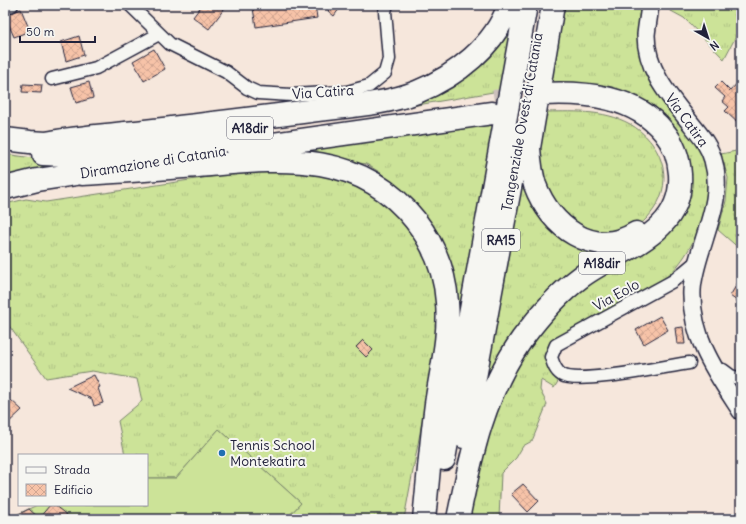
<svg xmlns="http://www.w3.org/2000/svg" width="746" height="524" viewBox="0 0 746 524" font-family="Delius,sans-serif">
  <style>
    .grass { fill: url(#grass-tufts); stroke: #77826a }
    .pitch { fill: #cce398; stroke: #77826a }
    .building { fill: url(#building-cross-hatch); stroke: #22223b }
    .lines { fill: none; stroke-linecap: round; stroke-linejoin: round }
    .highway-tunnel { stroke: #ccc0bc; stroke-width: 22; stroke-dasharray: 22 11; stroke-linecap: butt }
    .street-casing { stroke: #22223b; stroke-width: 15 }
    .secondary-casing { stroke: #22223b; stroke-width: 20 }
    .highway-casing { stroke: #22223b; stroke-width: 25 }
    .street { stroke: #f6f6f2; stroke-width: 12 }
    .secondary { stroke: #f6f6f2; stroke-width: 17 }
    .highway { stroke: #f6f6f2; stroke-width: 22 }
    .poi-dot { fill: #1f6fb2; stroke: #f6f6f2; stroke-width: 1.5 }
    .labels { text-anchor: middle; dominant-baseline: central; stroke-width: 4; stroke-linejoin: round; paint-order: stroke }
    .shield { fill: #f6f6f2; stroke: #626272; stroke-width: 1 }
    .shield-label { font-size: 13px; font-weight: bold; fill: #22223b }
    .street-label { font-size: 14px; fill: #22223b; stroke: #f6f6f2 }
    .poi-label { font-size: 14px; fill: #22223b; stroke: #f6f6f2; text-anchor: start }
  </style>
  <defs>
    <pattern id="grass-tufts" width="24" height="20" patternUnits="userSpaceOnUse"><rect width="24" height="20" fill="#cce398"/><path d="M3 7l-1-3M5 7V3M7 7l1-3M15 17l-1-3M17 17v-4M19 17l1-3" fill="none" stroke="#afc284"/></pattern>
    <pattern id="building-cross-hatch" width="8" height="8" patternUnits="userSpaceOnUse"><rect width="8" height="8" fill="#f7c3a8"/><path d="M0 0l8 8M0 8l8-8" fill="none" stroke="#d3a792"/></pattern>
  </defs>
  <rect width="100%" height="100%" fill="#f6e7dc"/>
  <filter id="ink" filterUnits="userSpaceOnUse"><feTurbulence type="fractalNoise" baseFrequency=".025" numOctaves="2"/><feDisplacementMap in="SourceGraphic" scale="8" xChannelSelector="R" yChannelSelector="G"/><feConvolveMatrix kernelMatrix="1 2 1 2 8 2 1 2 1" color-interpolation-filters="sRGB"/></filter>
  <g filter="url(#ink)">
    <path class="grass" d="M562,5H641C638,30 637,53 647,77C658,101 680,117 695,139C722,180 700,251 664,279L550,343C542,358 549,368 559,380L554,388L541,380L540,390L547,404L532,441L523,446L516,458L501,473L499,519H465L488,415L546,319L684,200L663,123L547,85Z
      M660,5H741V27L724,59L684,18Z
      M505,31L509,35L499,91L400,108Z
      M541,112C571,112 603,109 630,124C661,142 675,179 654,209C650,215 645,221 639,225C630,230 617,233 607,236L560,216L536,164Z
      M495,121L458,323L409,199L381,173L366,164L286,152Z
      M741,147V250L718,230L726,201L728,178L721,154L736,151Z
      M5,154L33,158L92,160L5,183Z
      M255,170L313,171L377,193L420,239L439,296L436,347L404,519H286L301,503L219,429L176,478H147V455H125L118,421L142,401L137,379L92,371L46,378L5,320V204L26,199L46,202Z
      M528,184L536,202L620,246L589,263L481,403L522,185Z"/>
    <path class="pitch" d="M219,429L301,503L286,519H8L37,505H147V478H176Z"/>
    <path class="building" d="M202,5H227L209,29L193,17Z
      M273,5H315L317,18L256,27L253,8Z
      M332,5H342L334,16L328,11Z
      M21,9L30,31L14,37L5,16Z
      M79,36L84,55L66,61L61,42Z
      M154,49L165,69L144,81L133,61Z
      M741,79V126L725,111L729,107L722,101L725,97L715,88L721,82L730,91Z
      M89,82L93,98L76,103L71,87Z
      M23,84L42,85L41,93L22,92Z
      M741,277V294L737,301L730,296Z
      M660,316L668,330L644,344L636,330Z
      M683,327L685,344H677L675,328Z
      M363,340L373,350L366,357L356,347Z
      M94,375L100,387L98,388L103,403L94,406L92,399L67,388Z
      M11,400L22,410L5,426V406Z
      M523,484L539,501L528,512L511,494Z
      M50,505H54L72,519H9L29,509L39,518Z"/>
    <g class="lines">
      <path class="highway-tunnel" d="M494,101L543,94"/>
      <defs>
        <path id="street" d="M130,5L170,44L226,72L247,88L258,93L291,95L347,92L369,86L385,73L389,59L385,11L387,5
          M5,7L12,5
          M52,79L96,68L159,34
          M689,363C666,366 579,385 562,375C555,371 553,363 551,357L556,345L673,281L698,260
          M723,370L731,376L741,379"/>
        <path id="secondary" d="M650,5C649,15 647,25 646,35C646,69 668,95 688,120C698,133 709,144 713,160C721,187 713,212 705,237C700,254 693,272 692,290C690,337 717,374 741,411"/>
        <path id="highway" d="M553,5L529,148C530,161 531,173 535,185C550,226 593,260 636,233
          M5,139L30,142L62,144
          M46,143C79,136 112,135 145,131C200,125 255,118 310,111C346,106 384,105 417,92C456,76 495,46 509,5
          M237,149L492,113
          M43,154C114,159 184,146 254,136
          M82,174C121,172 159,169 198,166C279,159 358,148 415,220C433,243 445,272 447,302C450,337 441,369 436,404C431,442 428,481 424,519
          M5,188L37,180L96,171
          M464,437L520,134
          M444,459L526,5
          M458,519C471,455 484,393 522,339C539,316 558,294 581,277C620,248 684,235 680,174C679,159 674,144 664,132C635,96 586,92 543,94"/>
      </defs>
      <use href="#street" class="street-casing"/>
      <use href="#secondary" class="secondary-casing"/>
      <use href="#highway" class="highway-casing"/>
      <use href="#street" class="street"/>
      <use href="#secondary" class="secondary"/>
      <use href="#highway" class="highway"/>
    </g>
  </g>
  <circle class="poi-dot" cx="222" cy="453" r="4"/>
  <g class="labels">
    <g class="shield">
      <rect x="227" y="117" width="46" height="22" rx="3"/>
      <rect x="482" y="229" width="38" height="22" rx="3"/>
      <rect x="579" y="252" width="46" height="22" rx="3"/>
    </g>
    <g class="shield-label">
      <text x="250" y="128">A18dir</text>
      <text x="501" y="240">RA15</text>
      <text x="602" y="263">A18dir</text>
    </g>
    <g class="street-label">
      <text transform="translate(323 92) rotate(-4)">Via Catira</text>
      <text transform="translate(687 120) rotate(54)">Via Catira</text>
      <text transform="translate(522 122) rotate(-80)">Tangenziale Ovest di Catania</text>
      <text transform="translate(153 162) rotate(-9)">Diramazione di Catania</text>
      <text transform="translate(616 295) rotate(-29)">Via Eolo</text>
    </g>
    <g class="poi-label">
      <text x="230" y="445">Tennis School<tspan x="230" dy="16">Montekatira</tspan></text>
    </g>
  </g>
  <rect width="746" height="524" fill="none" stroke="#f6f6f2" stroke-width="20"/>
  <rect x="10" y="10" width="726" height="504" fill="none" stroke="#22223b" stroke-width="1.5" filter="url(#ink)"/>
  <rect x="18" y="454" width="130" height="52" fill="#f6f6f2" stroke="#a1a1a9"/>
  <rect x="26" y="467" width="20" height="6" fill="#f6f6f2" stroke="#a1a1a9"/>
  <text x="54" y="474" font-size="12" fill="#22223b">Strada</text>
  <rect x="26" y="484" width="20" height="12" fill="url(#building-cross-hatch)" stroke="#a1a1a9"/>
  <text x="54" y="494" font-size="12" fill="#22223b">Edificio</text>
  <g transform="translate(708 38) rotate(141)" stroke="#f6f6f2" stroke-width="3" paint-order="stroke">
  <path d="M0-3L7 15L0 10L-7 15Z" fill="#22223b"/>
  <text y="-6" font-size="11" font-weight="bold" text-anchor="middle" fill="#22223b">N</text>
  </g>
  <path d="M20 36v6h75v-6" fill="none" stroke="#22223b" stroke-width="2"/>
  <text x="26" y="36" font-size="12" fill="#22223b" stroke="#f6f6f2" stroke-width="3" paint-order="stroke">50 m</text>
</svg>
